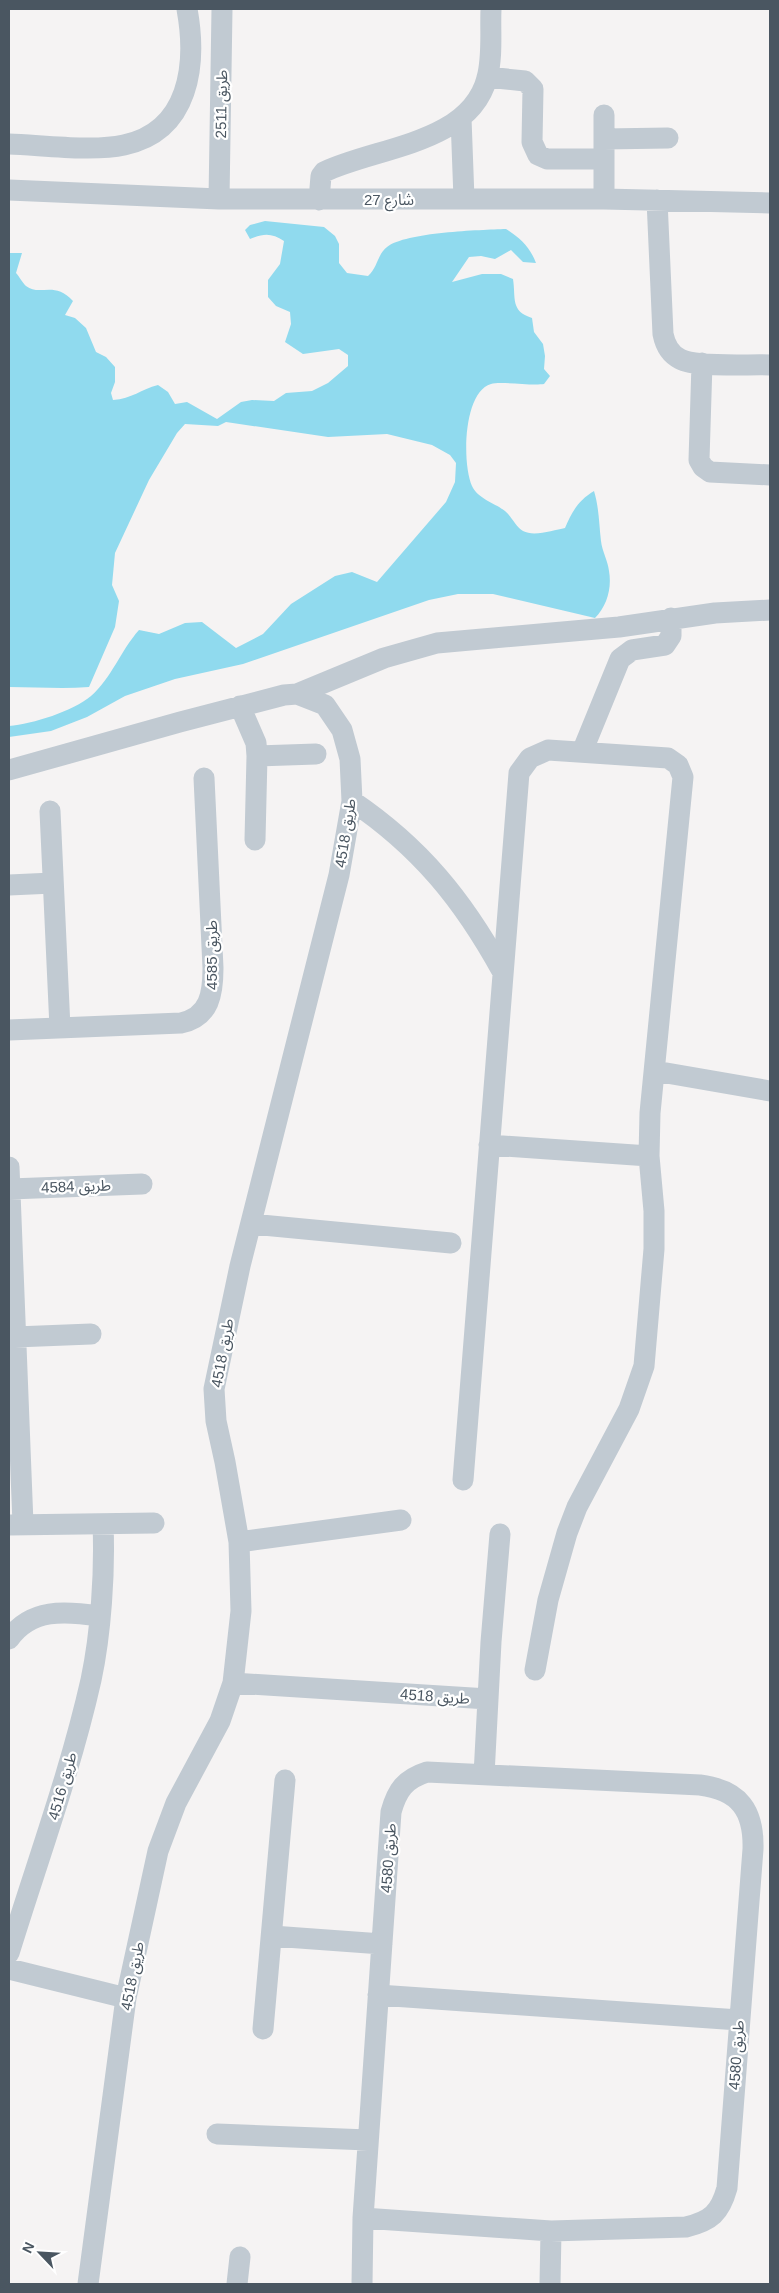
<svg xmlns="http://www.w3.org/2000/svg" width="779" height="2293" viewBox="0 0 779 2293" font-family="Helvetica,'Noto Sans Arabic',sans-serif">
  <style>
    .water { fill: #90daee }
    .lines { fill: none; stroke-linecap: round; stroke-linejoin: round }
    .minor { stroke: #c1cad2; stroke-width: 21 }
    .labels { text-anchor: middle; dominant-baseline: central; stroke-width: 4.5; stroke-linejoin: round; paint-order: stroke }
    .street-label { font-size: 15px; fill: #4a5661; stroke: #fff }
  </style>
  <rect width="100%" height="100%" fill="#f5f3f3"/>
  <path class="water" d="M265,221L324,227L335,236L339,244V263L347,273L368,276C378,267 377,255 387,247C406,232 480,230 506,229C520,238 530,247 536,263L523,262L511,250L495,259L481,256L469,257L452,282L482,274H501L513,279C516,298 510,311 532,318L534,332L543,344L545,356L544,369L550,376L544,384C531,386 500,381 491,384C463,392 462,464 472,486C478,499 495,503 505,511C512,517 516,527 523,531C534,537 554,530 565,528C572,511 579,500 594,491C599,507 599,524 601,541C602,551 608,561 609,571C612,588 607,606 595,618L493,594H458L429,600L243,664L175,679L125,696L87,717L51,731L9,737V726C33,724 73,711 91,696C111,679 121,650 139,630L159,634L185,623L202,622L236,648L263,634L291,604L335,576L352,572L377,582L446,502L455,482L456,463L450,455L432,445L387,434L328,437L226,422L218,426L185,424L177,433L149,480L115,553L112,585L119,601L115,627L89,687C62,689 36,687 9,687V253H22L16,273C19,276 22,282 26,286C40,297 54,280 73,301L65,315L75,318L86,328L96,352L106,357L115,367V382L111,393L113,400C132,399 141,389 158,385L168,392L175,404L187,402L217,419L241,402L252,400L274,401L286,393L312,391L328,383L348,366V355L339,349L303,354L285,342L291,324L290,312L276,306L268,297V280L280,264L284,241C272,233 264,233 250,239L245,230L250,225Z"/>
  <g class="lines">
    <path class="minor" d="M487,77L525,81L533,89L532,142L538,155L547,159H604
      M604,115V199
      M461,118L464,199
      M604,139L668,138
      M9,144C41,145 93,152 124,145C190,131 197,64 187,9
      M9,190L219,199H604L770,203
      M219,199L222,9
      M319,200L321,176L324,172C376,147 470,144 487,78C493,56 490,31 491,9
      M657,200L663,334C665,344 670,354 680,359C696,368 750,364 770,365
      M702,363L699,460L703,467L710,472L770,475
      M297,694L384,658L437,643L619,627L715,613L770,610
      M240,706L256,743L257,756L255,840
      M582,752L620,659L632,650L665,645L671,636V618
      M257,756L316,754
      M9,770L180,722L284,695L297,694L325,705L342,730L350,759L352,801L339,875L240,1266L214,1389L216,1421L225,1462L239,1542L241,1611L233,1683L220,1721L176,1803L158,1851L126,1998L88,2284
      M352,801C420,847 463,900 502,971
      M50,811L60,1028
      M9,885L53,883
      M9,1030L181,1023C210,1017 213,993 213,968L204,778
      M655,1071L770,1091
      M489,1145L649,1156
      M9,1167L23,1524
      M10,1189L142,1184
      M251,1224L451,1243
      M15,1337L91,1334
      M463,1480L519,773L530,758L548,750L668,758L678,765L683,777L650,1113L649,1156L654,1211V1249L644,1366L629,1409L577,1507L567,1533L548,1600L535,1670
      M9,1525L154,1523
      M239,1542L401,1520
      M9,1639C31,1608 65,1611 99,1616
      M233,1683L488,1699
      M484,1775L491,1642L500,1534
      M272,1936L382,1944
      M9,1953C37,1862 70,1773 91,1680C101,1633 105,1572 103,1524
      M9,1969L126,1998
      M378,1995L739,2020
      M263,2029L285,1780
      M217,2134L368,2140
      M237,2284L240,2257
      M362,2284L363,2218L391,1812C397,1790 405,1779 427,1772L700,1785C740,1790 754,1811 753,1849L727,2188C720,2213 711,2221 686,2227L551,2231L363,2218
      M550,2284L551,2231"/>
  </g>
  <g class="labels">
    <g class="street-label">
      <text transform="translate(221 104) rotate(-89)">طريق 2511</text>
      <text x="389" y="199">شارع 27</text>
      <text transform="translate(345 833) rotate(-81)">طريق 4518</text>
      <text transform="translate(211 955) rotate(-90)">طريق 4585</text>
      <text transform="translate(76 1186) rotate(-2)">طريق 4584</text>
      <text transform="translate(222 1353) rotate(-80)">طريق 4518</text>
      <text transform="translate(435 1696) rotate(4)">طريق 4518</text>
      <text transform="translate(62 1786) rotate(-74)">طريق 4516</text>
      <text transform="translate(388 1858) rotate(-86)">طريق 4580</text>
      <text transform="translate(132 1976) rotate(-79)">طريق 4518</text>
      <text transform="translate(736 2055) rotate(-86)">طريق 4580</text>
    </g>
  </g>
  <rect width="779" height="2293" fill="none" stroke="#4a5661" stroke-width="20"/>
  <g transform="translate(40 2253) rotate(295)" stroke="#ffffff" stroke-width="4" paint-order="stroke">
  <path d="M0-4L9 19L0 12L-9 19Z" fill="#4a5661"/>
  <text y="-8" font-size="14" font-weight="bold" text-anchor="middle" fill="#4a5661">N</text>
  </g>
</svg>
